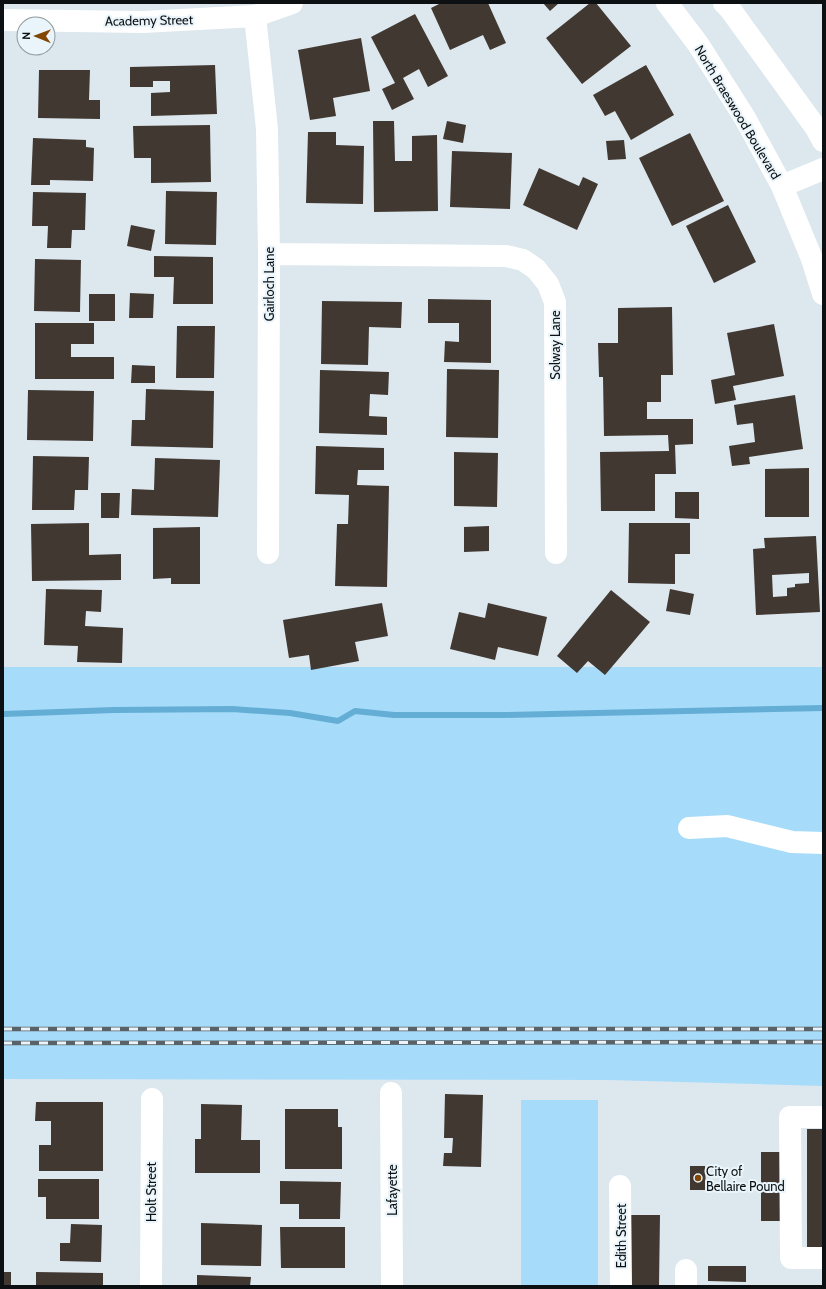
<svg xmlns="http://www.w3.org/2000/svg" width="826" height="1289" viewBox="0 0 826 1289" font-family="Cabin,sans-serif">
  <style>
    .green { fill: #a6dbfa }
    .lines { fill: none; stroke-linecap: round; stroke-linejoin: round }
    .stream { stroke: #64aed6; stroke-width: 6 }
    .building { fill: #413832; fill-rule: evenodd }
    .minor { stroke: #fff; stroke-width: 22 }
    .major { stroke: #fff; stroke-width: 22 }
    .rail-casing { stroke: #5b6266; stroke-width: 4.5 }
    .rail { stroke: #e9f5fb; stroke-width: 3; stroke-dasharray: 9; stroke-linecap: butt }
    .poi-dot { fill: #834602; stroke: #e9f5fb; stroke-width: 1.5 }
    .labels { text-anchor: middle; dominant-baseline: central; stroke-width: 4; stroke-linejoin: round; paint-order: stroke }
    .street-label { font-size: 13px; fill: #0c1012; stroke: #e9f5fb }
    .poi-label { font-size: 13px; fill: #0c1012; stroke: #e9f5fb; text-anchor: start }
  </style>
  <rect width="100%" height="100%" fill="#dce7ee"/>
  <path class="green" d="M3,667H823V1086L610,1080L3,1079Z
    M521,1100H598V1286H521Z"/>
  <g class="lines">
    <path class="stream" d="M3,714L114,710L232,709L290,713L338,721L355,711L394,715H503L823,708"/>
  </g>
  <path class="building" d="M441,3H488L506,43L490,50L483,35L450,50L431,8Z
    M543,3H559L550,11Z
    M590,3H596L631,46L582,84L546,38Z
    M415,14L448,76L428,87L419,69L403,78L414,99L392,110L382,89L395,83L371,37Z
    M361,38L370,91L333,98L336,116L310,120L298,50Z
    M215,65L217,114L151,116V93L170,92V81H153V87H130V67Z
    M646,65L674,115L631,140L615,111L605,116L593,95Z
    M39,70H90L89,100H100V119L38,118Z
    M373,121H394L395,161H412V136L437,135L438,211L374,212Z
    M447,121L466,125L463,143L443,139Z
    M210,125L211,182L151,183V158H134L133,126Z
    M308,132H336V145L364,146L363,204L306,203Z
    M690,133L724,201L672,226L639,158Z
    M33,138L86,140V147L94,148L93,181L50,180V185H31Z
    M624,140L626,159L608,160L606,141Z
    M452,151L512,153L510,209L450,207Z
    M539,168L579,186L583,177L598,184L577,230L523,205Z
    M166,191L217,192L216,245L165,244Z
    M33,192L86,193L85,230H72L71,248H47L48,226H32Z
    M728,205L756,262L714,283L686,226Z
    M131,225L155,230L151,251L127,246Z
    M154,256L213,257V304H173L174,277H154Z
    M35,259L81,260L80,312L34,311Z
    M130,293L154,294L153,318H129Z
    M89,294H115V321H89Z
    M428,299L491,300V363L444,362L445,341L459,342V323H428Z
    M322,301L402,302L401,328L369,327L368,365L321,364Z
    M672,307L673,375H661V402H647V419H693V444L675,445L676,474H655V511H601L600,452L669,451L668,435L604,436L603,377H599L598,343H618V308Z
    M35,323H94V344H71V357H114V379H35Z
    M774,324L784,376L733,386L736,400L715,404L711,380L735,375L727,333Z
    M177,326H215L214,378H176Z
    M132,365L155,366V383H131Z
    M447,369L499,370L498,438L446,437Z
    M320,370L389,372L388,395L370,394L369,416L387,417V435L319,433Z
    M146,389L214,391L213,448L131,446L132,420H145Z
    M28,390L94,391L93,441L27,440Z
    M795,395L803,449L749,457L750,464L732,466L729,446L755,442L753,423L737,425L734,405Z
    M316,446L384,448V470H358L357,485L389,486L387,587L335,586L337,524H348L349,495L315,494Z
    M454,452L498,453L497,507L454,506Z
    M33,456L89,457L88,490H75L74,510H32Z
    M155,458L220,460L218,517L131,515L132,489L154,490Z
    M809,468V517H765V469Z
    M675,492H699V519L675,518Z
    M101,493H120L119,518H101Z
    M89,523V555L121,554V580L32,581L31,524Z
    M629,523H690V554H675V584L628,583Z
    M489,526V551L464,552V527Z
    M200,527V584H171V578L153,579V528Z
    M816,536L820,612L756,615L753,549L765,548L764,538ZM809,573V583L795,584V587L787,588V596L773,597L772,575Z
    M46,589L102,590L101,612L86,611L85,626L123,628L122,663L77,662L78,646L44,645Z
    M670,589L694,594L690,615L666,611Z
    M611,590L650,622L605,675L588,661L577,673L557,656Z
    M382,603L388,636L355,642L359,661L311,670L309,655L289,658L283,620Z
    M488,603L547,617L538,656L498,647L495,660L450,649L459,612L485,618Z
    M445,1094L483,1095L481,1167L443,1166L444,1153H452L453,1138H444Z
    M36,1102H103V1171H39V1145H51V1121H35Z
    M201,1104L242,1105L241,1140H260V1173H195V1139H201Z
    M285,1109H338V1127H342V1169H285Z
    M807,1129H823V1247H807Z
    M761,1152H782V1221H761Z
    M690,1166H705L706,1190H690Z
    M38,1179H99V1219H46V1197H38Z
    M280,1181L341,1182L340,1219H299V1204H280Z
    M629,1215H660L659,1286H629Z
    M201,1223L262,1225L261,1266L201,1265Z
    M71,1224L102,1225L101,1262L60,1261V1243H70Z
    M280,1227H345V1268H281Z
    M708,1266H746V1282L708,1281Z
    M3,1272H11V1286H3Z
    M36,1272L103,1273V1286H36Z
    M197,1275L251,1277L250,1286H197Z"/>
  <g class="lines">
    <path class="minor" d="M255,16L267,129L269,254L268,553
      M3,20L143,22L255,16L292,3
      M269,254L506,256L523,260L536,269L548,284L555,302L556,553
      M689,828L727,826L792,842L823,843
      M391,1093L392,1286
      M823,1117H790L791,1258H823
      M620,1186L621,1286
      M151,1286L152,1099
      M686,1286V1270"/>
    <path class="major" d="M667,3L698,44L745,118L782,186L812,259L823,294
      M724,3L730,9L816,128L823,141
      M782,186L823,169"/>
    <defs>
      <path id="rail" d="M3,1029H823
        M3,1043L823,1042"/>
    </defs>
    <use href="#rail" class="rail-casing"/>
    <use href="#rail" class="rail"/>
  </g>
  <circle class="poi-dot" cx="698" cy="1178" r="4"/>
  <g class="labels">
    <g class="street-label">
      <text transform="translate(149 20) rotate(-1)">Academy Street</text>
      <text transform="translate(738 112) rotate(59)">North Braeswood Boulevard</text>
      <text transform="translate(269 284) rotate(-90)">Gairloch Lane</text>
      <text transform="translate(555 345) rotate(-90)">Solway Lane</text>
      <text transform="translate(392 1190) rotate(-90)">Lafayette</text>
      <text transform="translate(151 1192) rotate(-90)">Holt Street</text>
      <text transform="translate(621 1236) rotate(-90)">Edith Street</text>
    </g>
    <g class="poi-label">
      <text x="706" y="1171">City of<tspan x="706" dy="15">Bellaire Pound</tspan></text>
    </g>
  </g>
  <rect width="826" height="1289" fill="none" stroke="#0c1012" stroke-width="8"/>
  <g transform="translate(36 36) rotate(271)"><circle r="19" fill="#e9f5fb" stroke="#91999e"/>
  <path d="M0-3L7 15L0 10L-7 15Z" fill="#834602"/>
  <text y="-6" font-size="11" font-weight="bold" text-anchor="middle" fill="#0c1012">N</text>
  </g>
</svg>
